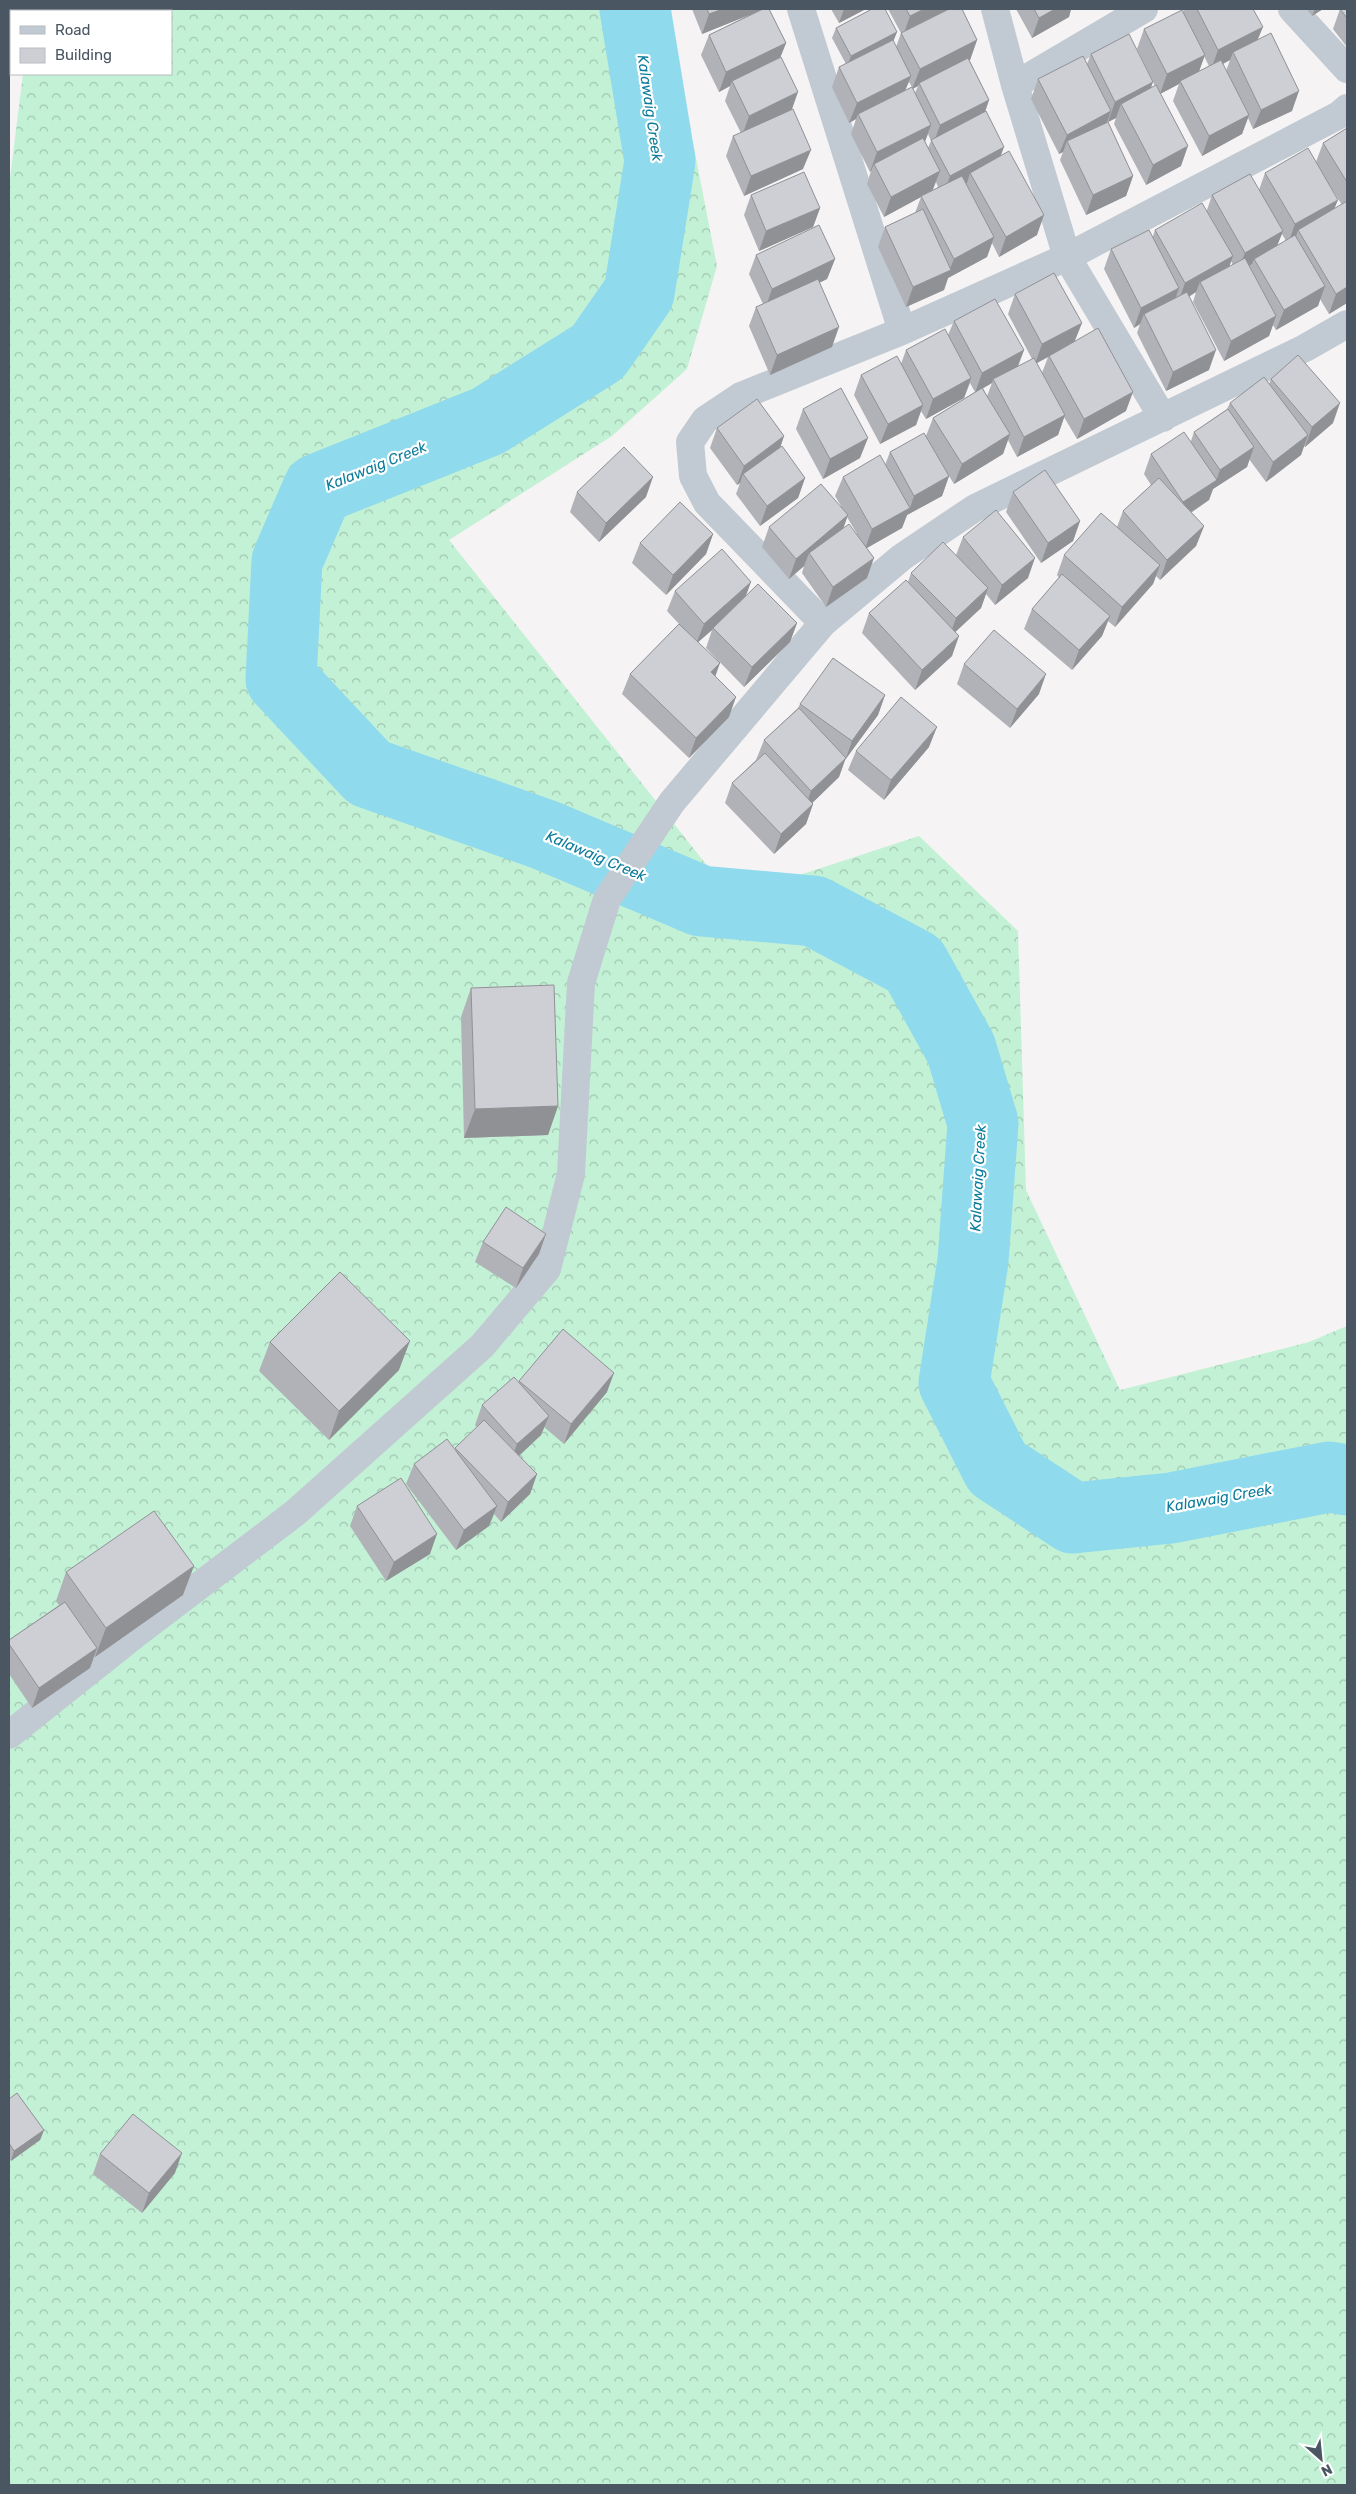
<svg xmlns="http://www.w3.org/2000/svg" width="1356" height="2494" viewBox="0 0 1356 2494" font-family="Rubik,sans-serif">
  <style>
    .forest { fill: url(#forest-crowns) }
    .lines { fill: none; stroke-linecap: round; stroke-linejoin: round }
    .river { stroke: #90daee; stroke-width: 71 }
    .minor { stroke: #c1cad2; stroke-width: 28 }
    .wall { fill: #b0b2b7; fill-rule: evenodd }
    .shaded-wall { fill: #909195 }
    .building { fill: #cdcfd5; stroke: #909195 }
    .labels { text-anchor: middle; dominant-baseline: central; stroke-width: 4.5; stroke-linejoin: round; paint-order: stroke }
    .water-label { font-size: 15px; font-style: italic; fill: #0c7c9b; stroke: #fff }
  </style>
  <defs>
    <pattern id="forest-crowns" width="20" height="18" patternUnits="userSpaceOnUse" patternTransform="scale(1.25)"><rect width="20" height="18" fill="#c3f1d5"/><path d="M2 6a3 3 0 1 1 6 0M12 15a3 3 0 1 1 6 0" fill="none" stroke="#a0c6b0"/></pattern>
  </defs>
  <rect width="100%" height="100%" fill="#f5f3f3"/>
  <path class="forest" d="M31,9H667L717,266L687,369L612,436L449,540L732,897L919,836L1018,931L1026,1190L1120,1390L1309,1342L1347,1326V2485H9V186L23,74H171V11H31Z"/>
  <g class="lines">
    <path class="river" d="M635,9L660,161L639,293L598,352L488,421L318,489L287,561L281,679L369,773L545,835L701,901L814,911L914,964L961,1049L983,1123L973,1261L954,1383L997,1468L1073,1518L1171,1508L1329,1477L1347,1480"/>
    <path class="minor" d="M801,9L902,331L1067,257L1339,115L1347,108
      M995,9L1015,85L1067,257L1163,418
      M1292,9L1347,69
      M1015,85L1144,9
      M823,623L707,503L693,476L690,442L705,420L741,396L902,331
      M9,1735L137,1633L295,1513L482,1346L547,1269L571,1174L581,983L607,899L672,802L823,623L902,557L975,508L1305,348L1347,324"/>
  </g>
  <path class="wall" d="M692,9H769L786,43L780,58L803,169L744,196L726,156L733,136L741,133L725,101L730,86L719,92L701,55L709,35L751,14L702,34Z
    M831,9H866L839,23Z
    M888,9H962L977,40L970,60H969L989,100L985,112L1001,155L1037,235L999,257L992,243L987,257L948,278L944,290L906,307L878,247L885,227L915,213L921,197L884,217L867,184L871,171L870,172L851,134L856,119L849,123L832,87L839,67L846,64L832,38L836,28L897,32L893,41L896,47L901,33ZM909,82L912,87L905,90ZM918,86L915,93L913,89ZM928,134L931,141L928,148L925,142ZM936,182L938,187L933,190Z
    M1016,9H1071L1069,17L1032,38Z
    M1184,9H1253L1258,40L1292,111L1253,129L1248,118L1242,134L1202,156L1173,101L1179,84L1160,94L1181,166L1146,185L1114,124L1116,118L1108,122V121L1107,122L1133,176L1126,196L1086,215L1060,160L1063,152L1059,154L1031,99L1038,79L1087,64L1091,54L1151,88L1155,86L1137,49L1144,29L1183,12ZM1204,56L1209,66L1199,72ZM1230,60L1226,71L1223,64Z
    M1307,9H1323L1312,16Z
    M1340,9H1347V47L1333,29Z
    M1347,128V303L1329,314L1320,299L1318,306L1276,330L1273,325L1269,336L1224,361L1193,302L1196,292L1189,297L1209,370L1166,391L1137,333L1140,324L1134,328L1104,269L1111,249L1153,236L1155,230L1207,210L1212,195L1259,190L1265,173L1316,162L1323,143ZM1328,183L1342,205L1334,209ZM1282,234L1286,241L1277,245ZM1231,261L1233,265L1229,267Z
    M751,195L820,208L813,227L759,251L744,215Z
    M756,255L835,259L827,279L819,283L832,347L770,375L749,326L756,307L763,304L749,274Z
    M1015,294L1075,341L1126,411L1077,439L1064,417L1058,435L1017,457L1008,440L1003,454L954,484L949,476L942,496L907,515L902,528L867,548V578L826,607L802,573L804,566L789,579L762,547L769,527L841,506L835,496L843,477L885,465L890,452L926,436L933,418L975,392L970,383L964,398L926,419L921,411L916,425L880,444L854,395L861,375L901,364L906,350L948,335L954,321L1024,350L1018,367L1032,359L1008,314ZM1048,357L1042,373L1037,363ZM992,383L987,396L983,388ZM847,517L857,534L843,528Z
    M1271,379L1333,423L1305,447L1304,446L1301,455L1266,482L1249,459L1247,467L1213,489L1209,500L1191,513L1204,526L1196,546L1160,580L1156,576L1153,584L1115,627L1108,621L1102,636L1072,670L1024,629L1032,609L1059,578L1057,575L1064,555L1117,527L1123,511L1151,485L1144,474L1151,454L1191,441L1194,432L1227,409L1230,403L1269,384Z
    M803,409L860,458L823,479L796,429Z
    M717,428L784,436L780,448L805,478L798,498L760,526L736,494L740,483L737,485L710,448Z
    M577,492L646,497L599,542L570,512Z
    M1013,492L1080,521L1073,541L1041,563L1006,512Z
    M713,534L706,554L666,595L632,563L640,543Z
    M963,537L1028,578L995,605L986,594L981,608L955,632L952,656L915,690L862,633L869,613L908,582L911,573L956,555Z
    M675,591L797,623L790,642L744,687L706,648L712,630L698,642L715,677L729,717L689,758L622,694L630,674L679,624L667,611Z
    M964,664L1039,694L1010,728L957,684Z
    M885,695L878,715L845,760L839,777L812,803L813,804L806,824L774,854L725,803L732,783L756,760L764,740L798,708L800,704Z
    M929,747L884,800L848,770L856,751Z
    M471,988L558,1106L548,1135L464,1138L461,1017Z
    M483,1242L539,1254L516,1288L475,1262Z
    M270,1342L399,1370L329,1440L259,1371Z
    M519,1381L607,1392L564,1444L544,1427L541,1435L519,1456L537,1474L530,1494L501,1522L494,1514L489,1526L456,1550L406,1484L414,1464L455,1450L477,1427L475,1425L482,1405L519,1382Z
    M357,1506L430,1554L386,1581L350,1526Z
    M66,1572L183,1595L95,1657L94,1656L90,1668L32,1708L9,1674V1640L59,1605L56,1601Z
    M9,2099L44,2130L40,2140L11,2161L9,2158Z
    M100,2154L175,2173L142,2213L93,2174Z"/>
  <path class="shaded-wall" d="M723,9H763L762,10L702,34L709,14Z
    M844,9H866L839,23Z
    M924,9H955L903,36L910,16Z
    M1055,9H1071L1069,17L1032,38L1039,18Z
    M1315,9H1323L1312,16Z
    M1263,27L1255,46L1233,52L1230,60L1211,70L1218,50Z
    M897,32L893,42L847,66L851,56Z
    M977,40L970,60L920,85L919,83L918,86L912,89L920,69Z
    M786,43L778,63L732,81L730,86L719,92L726,72Z
    M1205,55L1198,74L1180,81L1179,84L1160,94L1167,74Z
    M911,76L903,96L858,114L856,119L849,123L857,103Z
    M1153,82L1146,102L1121,104L1116,118L1108,122L1115,102Z
    M1299,91L1292,111L1253,129L1261,110Z
    M798,92L791,112L742,136L749,116Z
    M989,100L982,120L933,145L940,125Z
    M1111,111L1104,131L1067,141L1063,152L1059,154L1067,135Z
    M1249,115L1242,134L1202,156L1209,136Z
    M931,125L924,144L874,164L871,171L870,172L877,152Z
    M1188,146L1181,166L1146,185L1153,165Z
    M1004,147L997,166L970,173L967,183L943,196L950,176Z
    M811,150L803,169L744,196L751,176Z
    M940,171L932,191L884,217L891,197Z
    M1133,176L1126,196L1086,215L1093,195Z
    M1338,200L1330,219L1298,230L1295,240L1288,244L1295,224Z
    M820,208L813,227L759,251L766,231Z
    M1044,215L1037,235L999,257L1006,237Z
    M1283,231L1275,251L1254,259L1252,264L1237,273L1245,253Z
    M994,237L987,257L948,278L944,290L906,307L913,287L949,271L954,259Z
    M1233,256L1226,276L1200,282L1196,292L1178,303L1185,283Z
    M835,259L827,279L765,309L772,289Z
    M1325,286L1318,306L1276,330L1284,310Z
    M1347,287V303L1329,314L1336,294Z
    M1179,288L1172,308L1144,314L1140,324L1134,328L1141,308Z
    M1276,316L1269,336L1224,361L1231,341Z
    M1082,323L1074,343L1035,364L1042,344Z
    M839,327L832,347L770,375L777,355Z
    M1024,350L1016,370L993,379L992,383L975,393L982,373Z
    M1216,350L1209,370L1166,391L1173,372Z
    M971,378L964,398L926,419L933,399Z
    M1133,392L1126,411L1077,439L1084,419Z
    M1340,403L1333,423L1305,447L1312,427Z
    M923,405L916,425L880,444L888,424Z
    M1065,415L1058,435L1017,457L1024,437Z
    M1010,434L1003,454L954,484L962,464Z
    M1308,435L1301,455L1266,482L1273,462Z
    M784,436L777,456L743,474L740,483L737,485L744,466Z
    M868,438L860,458L823,479L830,459Z
    M1254,447L1247,467L1213,489L1209,500L1176,522L1183,502L1216,481L1220,470Z
    M949,476L942,496L907,515L902,528L865,549L872,529L910,508L914,496Z
    M653,477L646,497L599,542L606,523Z
    M805,478L798,498L760,526L767,506Z
    M848,515L841,535L809,553L804,566L789,579L796,559Z
    M1080,521L1073,541L1041,563L1048,543Z
    M1204,526L1196,546L1160,580L1167,560Z
    M713,534L706,554L666,595L673,575Z
    M874,558L867,578L826,607L833,587Z
    M1035,558L1028,578L995,605L1002,585Z
    M1160,565L1153,584L1115,627L1122,607Z
    M751,582L744,601L713,628L712,630L696,644L704,624Z
    M988,588L981,608L949,638L956,618Z
    M1110,616L1102,636L1072,670L1079,650Z
    M797,623L790,642L744,687L752,667Z
    M959,636L952,656L915,690L922,670Z
    M720,663L713,683L711,672Z
    M1046,674L1039,694L1010,728L1017,709Z
    M885,695L878,715L845,760L839,777L804,811L811,791L846,758L852,741Z
    M736,697L729,717L689,758L696,738Z
    M937,727L929,747L884,800L891,780Z
    M813,804L806,824L774,854L781,834Z
    M558,1106L548,1135L464,1138L475,1109Z
    M546,1234L539,1254L516,1288L523,1268Z
    M410,1341L399,1370L329,1440L339,1411Z
    M614,1373L607,1392L564,1444L571,1424Z
    M549,1416L541,1435L510,1464L517,1444Z
    M537,1474L530,1494L501,1522L508,1502Z
    M497,1506L489,1526L456,1550L464,1530Z
    M437,1534L430,1554L386,1581L394,1562Z
    M194,1566L183,1595L95,1657L106,1628Z
    M97,1648L90,1668L32,1708L39,1688Z
    M44,2130L40,2140L11,2161L14,2151Z
    M182,2153L175,2173L142,2213L149,2193Z"/>
  <path class="building" d="M707,9H723L709,14Z
    M763,9H769L786,43L726,72L709,35Z
    M872,9H885L897,32L851,56L836,28Z
    M906,9H924L910,16Z
    M949,9H962L977,40L920,69L901,33Z
    M1034,9H1055L1039,18Z
    M1197,9H1253L1263,27L1218,50Z
    M1340,9H1347V18Z
    M1182,10L1205,55L1167,74L1144,29Z
    M1271,33L1299,91L1261,110L1233,52Z
    M1129,34L1153,82L1115,102L1091,54Z
    M893,40L911,76L857,103L839,67Z
    M1083,56L1111,111L1067,135L1038,79Z
    M781,57L798,92L749,116L732,81Z
    M968,58L989,100L940,125L919,83Z
    M1221,60L1249,115L1209,136L1180,81Z
    M1156,85L1188,146L1153,165L1121,104Z
    M912,87L931,125L877,152L858,114Z
    M793,109L811,150L751,176L733,136Z
    M986,111L1004,147L950,176L931,140Z
    M1108,122L1133,176L1093,195L1067,141Z
    M1347,128V182L1323,143Z
    M923,138L940,171L891,197L874,164Z
    M1308,148L1338,200L1295,224L1265,173Z
    M1009,151L1044,215L1006,237L970,173Z
    M804,172L820,208L766,231L751,195Z
    M1250,174L1283,231L1245,253L1212,195Z
    M962,176L994,237L954,259L921,196Z
    M1347,201V287L1336,294L1298,230Z
    M1202,203L1233,256L1185,283L1155,230Z
    M923,209L951,270L913,287L885,227Z
    M819,225L835,259L772,289L756,255Z
    M1149,230L1179,288L1141,308L1111,249Z
    M1295,235L1325,286L1284,310L1254,259Z
    M1245,258L1276,316L1231,341L1200,282Z
    M1054,273L1082,323L1042,344L1015,294Z
    M818,279L839,327L777,355L756,307Z
    M1187,292L1216,350L1173,372L1144,314Z
    M995,299L1024,350L982,373L954,321Z
    M1098,328L1133,392L1084,419L1049,356Z
    M945,329L971,378L933,399L906,350Z
    M1298,355L1340,403L1312,427L1271,379Z
    M897,356L923,405L888,424L861,375Z
    M1034,358L1065,415L1024,437L993,379Z
    M1264,377L1308,435L1273,462L1230,403Z
    M841,388L868,438L830,459L803,409Z
    M982,388L1010,434L962,464L933,418Z
    M757,399L784,436L744,466L717,428Z
    M1228,409L1254,447L1220,470L1194,432Z
    M1184,432L1217,480L1183,502L1151,454Z
    M924,433L949,476L914,496L890,452Z
    M782,446L805,478L767,506L743,474Z
    M624,447L653,477L606,523L577,492Z
    M880,455L910,508L872,529L843,477Z
    M1045,470L1080,521L1048,543L1013,492Z
    M1159,478L1204,526L1167,560L1123,511Z
    M821,484L848,515L796,559L769,527Z
    M680,502L713,534L673,575L640,543Z
    M996,510L1035,558L1002,585L963,537Z
    M1101,513L1160,565L1122,607L1064,555Z
    M849,524L874,558L833,587L809,553Z
    M943,542L988,588L956,618L911,573Z
    M722,549L751,582L704,624L675,591Z
    M1062,574L1110,616L1079,650L1032,609Z
    M906,580L959,636L922,670L869,613Z
    M758,584L797,623L752,667L713,628Z
    M679,624L720,663L711,672L736,697L696,738L630,674Z
    M994,630L1046,674L1017,709L964,664Z
    M833,658L885,695L852,741L800,704Z
    M901,697L937,727L891,780L856,751Z
    M799,708L846,758L811,791L764,740Z
    M765,753L813,804L781,834L732,783Z
    M554,985L558,1106L475,1109L471,988Z
    M506,1207L546,1234L523,1268L483,1242Z
    M340,1272L410,1341L339,1411L270,1342Z
    M563,1329L614,1373L571,1424L519,1381Z
    M514,1377L549,1416L517,1444L482,1405Z
    M484,1420L537,1474L508,1502L455,1448Z
    M447,1439L497,1506L464,1530L414,1464Z
    M401,1478L437,1534L394,1562L357,1506Z
    M154,1511L194,1566L106,1628L66,1572Z
    M65,1602L97,1648L39,1688L9,1644V1640Z
    M17,2093L44,2130L14,2151L9,2143V2099Z
    M133,2114L182,2153L149,2193L100,2154Z"/>
  <g class="labels">
    <g class="water-label">
      <text transform="translate(650 108) rotate(82)">Kalawaig Creek</text>
      <text transform="translate(376 466) rotate(-22)">Kalawaig Creek</text>
      <text transform="translate(596 856) rotate(23)">Kalawaig Creek</text>
      <text transform="translate(978 1178) rotate(-87)">Kalawaig Creek</text>
      <text transform="translate(1219 1498) rotate(-10)">Kalawaig Creek</text>
    </g>
  </g>
  <rect width="1356" height="2494" fill="none" stroke="#4a5661" stroke-width="20"/>
  <rect x="10" y="10" width="162" height="65" fill="#ffffff" stroke="#b7bbc0"/>
  <rect x="20" y="26" width="25" height="8" fill="#c1cad2" stroke="#b7bbc0"/>
  <text x="55" y="35" font-size="15" fill="#4a5661">Road</text>
  <rect x="20" y="48" width="25" height="15" fill="#cdcfd5" stroke="#b7bbc0"/>
  <text x="55" y="60" font-size="15" fill="#4a5661">Building</text>
  <g transform="translate(1321 2459) rotate(153)" stroke="#ffffff" stroke-width="4" paint-order="stroke">
  <path d="M0-4L9 19L0 12L-9 19Z" fill="#4a5661"/>
  <text y="-8" font-size="14" font-weight="bold" text-anchor="middle" fill="#4a5661">N</text>
  </g>
</svg>
